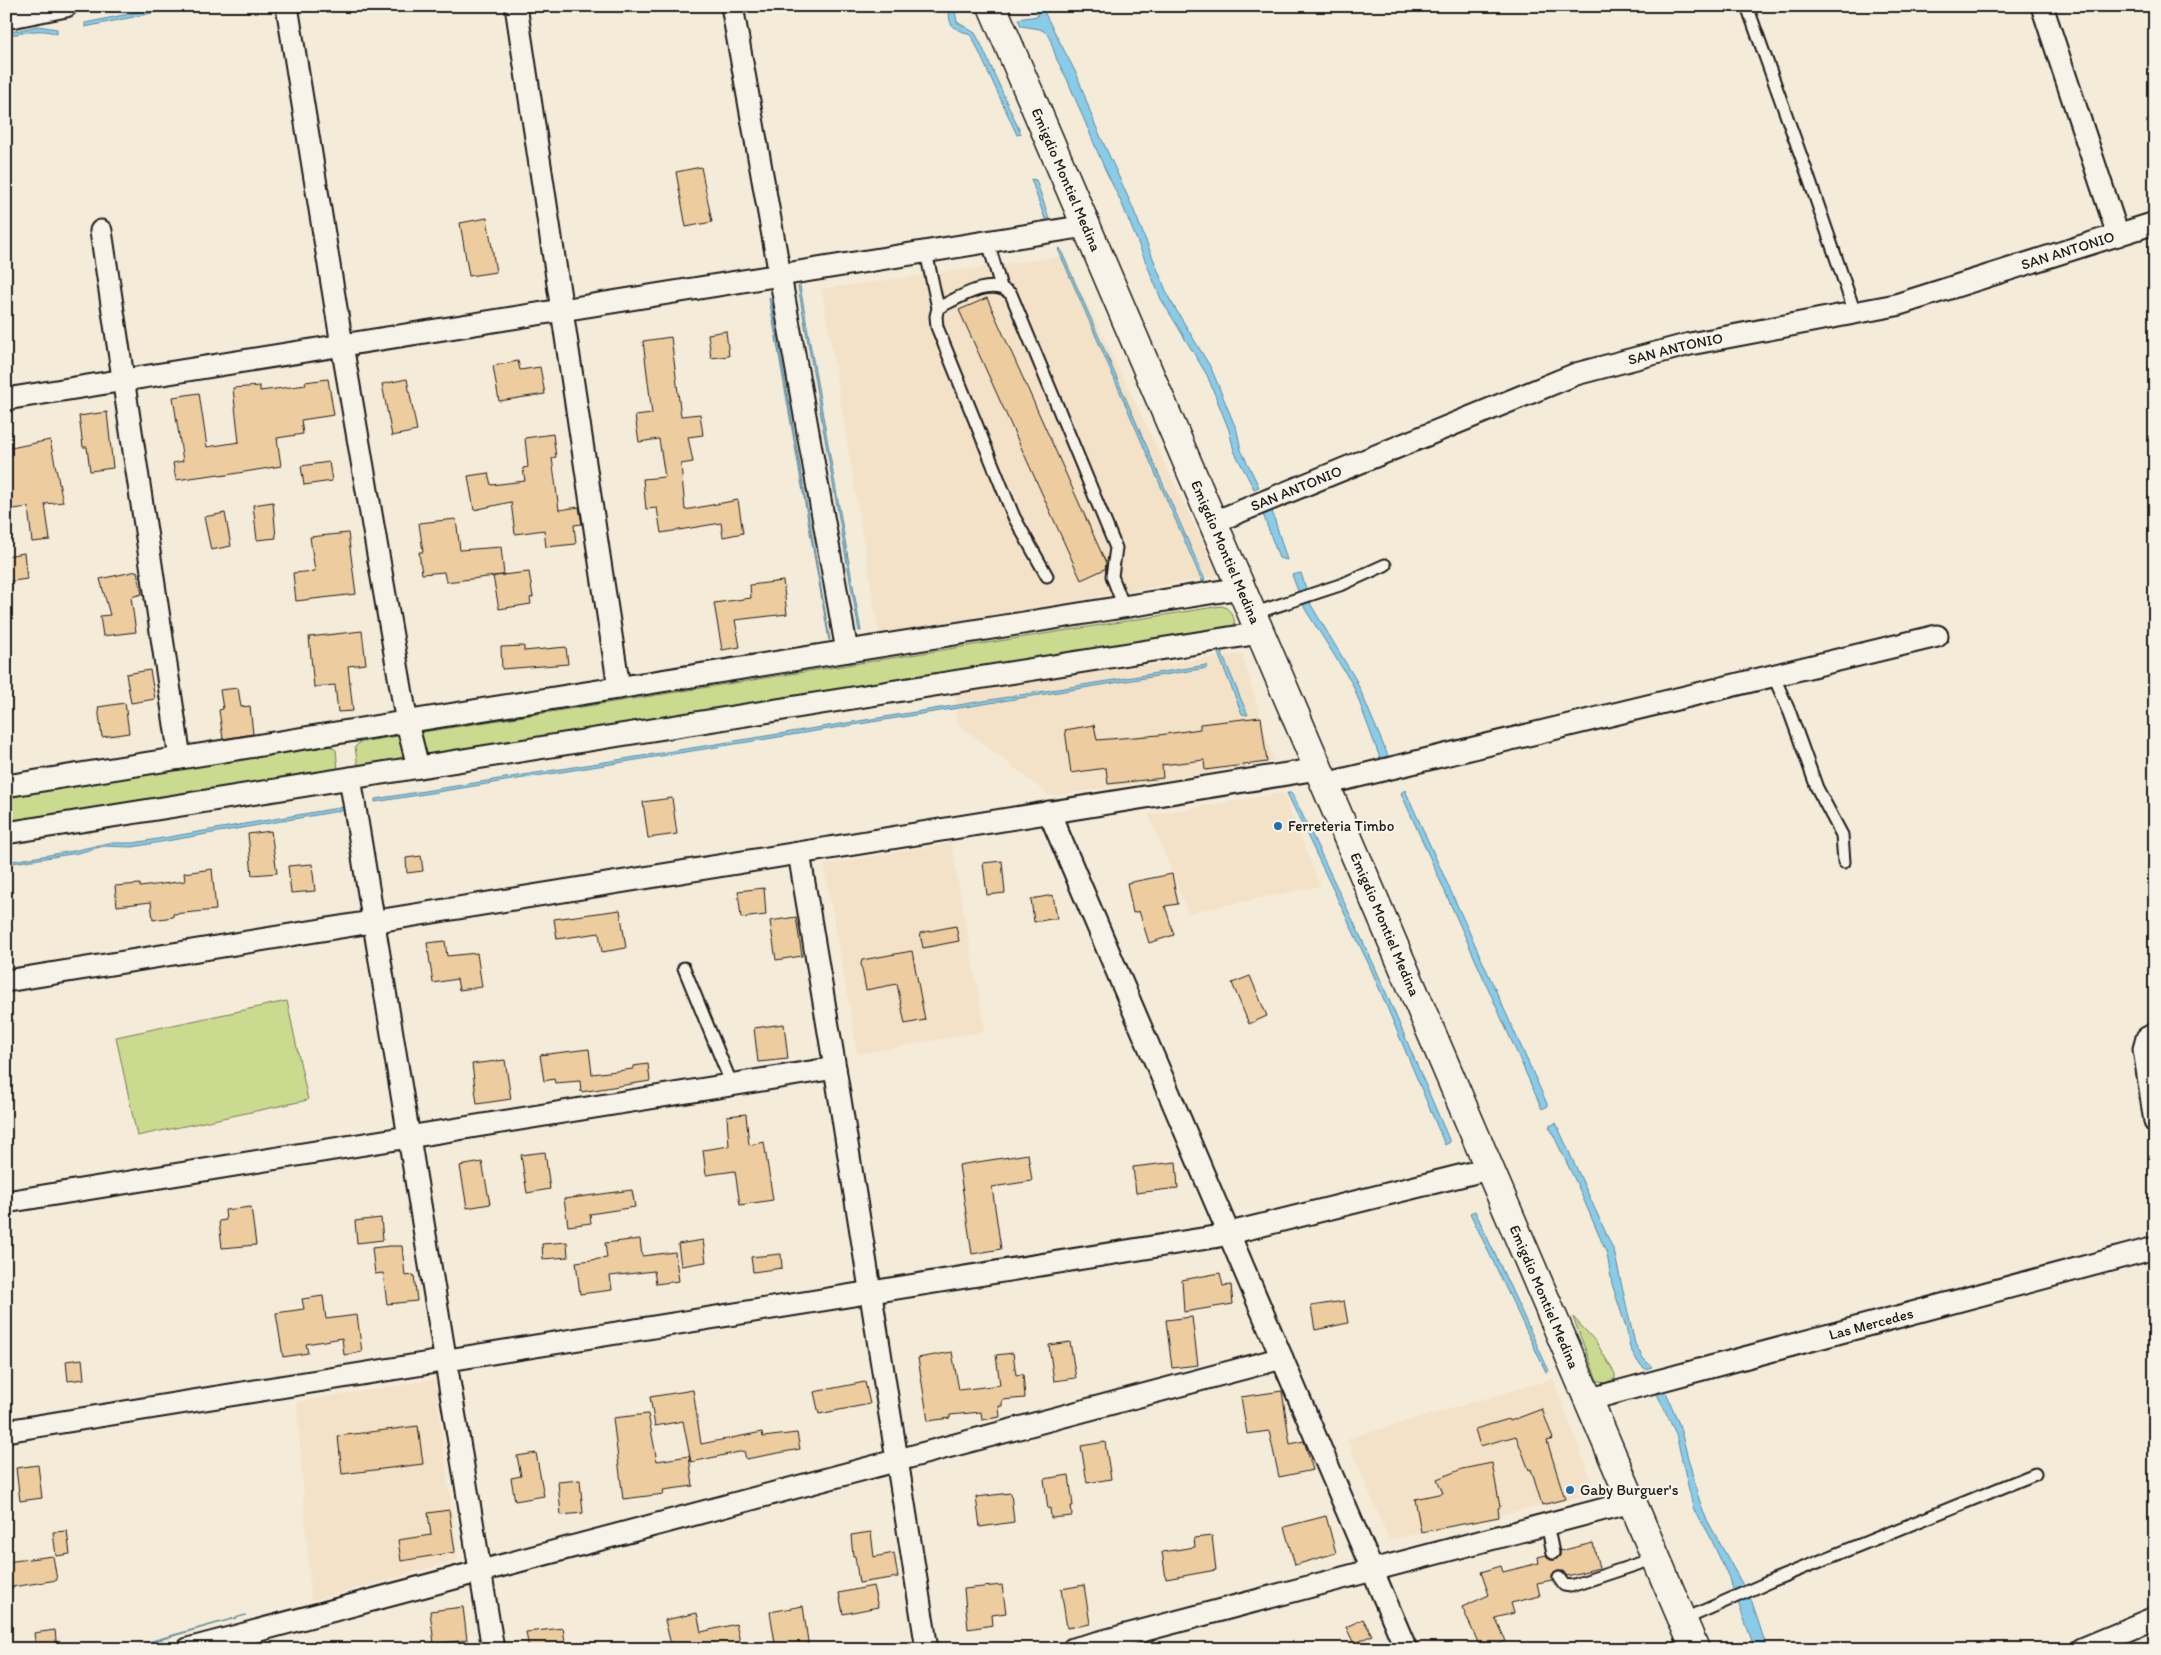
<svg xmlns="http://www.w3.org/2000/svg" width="2161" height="1655" viewBox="0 0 2161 1655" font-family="Itim,sans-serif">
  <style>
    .built { fill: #f3e2c8 }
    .green { fill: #cadb8f; stroke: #737c56 }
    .water { fill: #89ccea; stroke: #5d8698 }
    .building { fill: #edcd9f; stroke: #1c1c1c }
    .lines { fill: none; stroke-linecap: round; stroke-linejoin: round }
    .lane-casing { stroke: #1c1c1c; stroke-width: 15 }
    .street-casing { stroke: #1c1c1c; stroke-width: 25 }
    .primary-casing { stroke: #1c1c1c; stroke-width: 31 }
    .lane { stroke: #f7f3e8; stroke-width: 11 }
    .street { stroke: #f7f3e8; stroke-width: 21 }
    .primary { stroke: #f7f3e8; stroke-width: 28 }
    .poi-dot { fill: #1f6fb2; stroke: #f7f3e8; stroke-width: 2 }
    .labels { text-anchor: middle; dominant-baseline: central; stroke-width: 4.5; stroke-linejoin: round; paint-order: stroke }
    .street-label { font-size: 15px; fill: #1c1c1c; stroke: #f7f3e8 }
    .poi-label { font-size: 15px; fill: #1c1c1c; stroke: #f7f3e8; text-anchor: start }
  </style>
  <rect width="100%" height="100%" fill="#f5ebd9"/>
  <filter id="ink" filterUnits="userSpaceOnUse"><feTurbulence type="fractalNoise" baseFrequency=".02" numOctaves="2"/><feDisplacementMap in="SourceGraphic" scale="10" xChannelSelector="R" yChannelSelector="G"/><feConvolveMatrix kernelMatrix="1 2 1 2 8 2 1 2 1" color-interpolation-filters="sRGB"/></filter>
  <g filter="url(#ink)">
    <path class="built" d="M1064,256L1219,576L879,634L822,289Z
      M1242,654L1274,761L1176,778L1050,796L957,723L955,689Z
      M1283,793L1320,886L1188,913L1149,815Z
      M951,843L985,1031L858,1054L824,865Z
      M435,1379L458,1560L311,1601L297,1402Z
      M1553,1379L1596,1493L1389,1540L1347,1439Z"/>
    <path class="green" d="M1221,606C1230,607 1237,620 1234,628L361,767L358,766L355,747L360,742Z
      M330,746L336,750L338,770L6,825V797Z
      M287,1001L308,1100L137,1136L116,1037Z
      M1573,1317L1596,1342L1615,1374V1379L1604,1383L1597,1380Z"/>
    <path class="water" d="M167,6H186L85,27V23Z
      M948,6H954L957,22L975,33L980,42L1021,134L1017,135L974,41L972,36L953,27L950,21Z
      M1035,6H1041L1077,75L1094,122L1132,206L1169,298L1211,368L1237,431L1241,450L1259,487L1254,489L1234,451L1229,430L1207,375L1161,299L1122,204L1104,167L1067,79L1057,60L1050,39L1047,33L1040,29L1021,26L1018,19L1038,16Z
      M38,26L57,29V34C40,27 24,33 6,36V33Z
      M1031,179L1036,180L1049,218L1045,219Z
      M1060,248L1205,580L1202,581L1058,249Z
      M798,286H800L861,631H859Z
      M769,298L771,299L830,640H829Z
      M1272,511L1287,560L1279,558L1263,514Z
      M1301,573L1311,605L1356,680L1388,756L1380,758L1353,685L1305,609L1292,575Z
      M1221,652C1231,673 1238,694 1248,715L1242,714L1218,653Z
      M1207,665V668L375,802V799Z
      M1405,790L1548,1106L1542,1109L1401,793Z
      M1287,793H1292L1375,967L1450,1142L1445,1145L1371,969Z
      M344,807L345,810L132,847L104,846L78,853L6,864V862L73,851L108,843H134Z
      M1556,1123L1614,1251L1635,1344L1643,1358L1652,1367L1645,1369L1638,1362L1630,1348L1626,1327L1612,1284L1607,1254L1577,1184L1549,1126Z
      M1475,1211L1549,1371L1546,1372L1470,1213Z
      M1666,1393L1679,1424L1699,1499L1706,1518L1752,1602L1767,1649H1755L1729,1578L1707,1530L1694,1511L1676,1434L1657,1394Z
      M246,1615L128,1649H122Z"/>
    <path class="building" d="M701,167L712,222L686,227L676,172Z
      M487,218L496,272L469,276L460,223Z
      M987,298L1106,563L1105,569L1081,580L959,310Z
      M726,331L729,356L711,358L708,334Z
      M671,337L681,416L700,414L703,435L688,437L693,462L681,464L685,510L738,500L743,533L723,537L721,523L661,533L657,508L646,509L643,479L665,477L659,439L639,442L635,416L652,414L643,341Z
      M518,361L520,370L540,367L545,394L499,401L493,366Z
      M328,379L334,415L301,420L303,434L277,438L281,466L220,476L219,474L176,480L173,463L183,461L173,397L199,393L207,447L239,442L233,388L260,386V391L306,385L305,382Z
      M407,379L417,431L392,436L382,384Z
      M107,412L113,468L90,471L87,447H83L79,416Z
      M553,434L556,457L552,458L559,510L579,507L582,524L574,525L576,544L546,547L544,530L515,534L511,502L474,510L468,476L488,473L491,485L525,481L523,468L528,467L525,438Z
      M50,440L63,502L45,504L50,540L32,542L28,507L6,510V449Z
      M329,462L332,481L304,485L301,466Z
      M273,502L276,538L257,540L253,505Z
      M225,513L231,546L211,550L204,517Z
      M456,519L460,550L501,547L504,575L446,582L444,572L422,574L419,552H423L419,523Z
      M348,533L356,594L296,601L293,573L315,571L310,537Z
      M24,553L27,579L6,582V556Z
      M137,571L142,594L131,597L136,632L103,636L100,616L110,615L100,579Z
      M529,572L533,597L530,598L531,604L499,609L493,576Z
      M783,581L787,614L735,620L740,647L722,650L714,603L751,598L750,585Z
      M362,631L366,664L348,666L353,711L338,712L335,685L314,687L309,637Z
      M524,646V651L566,647L568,664L502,669L501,647Z
      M150,670L155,699L131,703L126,674Z
      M238,688L241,707L250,706L253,734L223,739L219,710L223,709L220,690Z
      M125,703L129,733L102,737L98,707Z
      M1261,717L1267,762L1205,770L1204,760L1162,765L1163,778L1108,784L1106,768L1071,773L1065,730L1094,725L1097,740L1159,735L1200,729V724Z
      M672,798L677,834L648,838L643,802Z
      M271,831L277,873L252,875L248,834Z
      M421,856L423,871L407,873L406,858Z
      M1002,861L1005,893L987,895L983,863Z
      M312,864L315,891L291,893L288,866Z
      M212,869L216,910L173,914V917L153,920L151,902L117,906L115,886L140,884V887L185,881L184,873Z
      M1172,874L1178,904L1165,906L1174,935L1149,943L1139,911L1133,913L1127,883Z
      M764,888L766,915L741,918L738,891Z
      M1053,895L1057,918L1034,922L1031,899Z
      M620,910L626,948L602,952L599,933L557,939L554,919Z
      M796,917L802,956L776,960L770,921Z
      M956,926L959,941L923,948L920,933Z
      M445,941L447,956L477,953L482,987L459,990L457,979L433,983L427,943Z
      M912,951L925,1020L905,1024L897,984L866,990L861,964L862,960Z
      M1250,976L1267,1016L1249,1024L1232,983Z
      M784,1024L788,1059L758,1062L754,1028Z
      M589,1049L592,1074L633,1069V1066L648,1064L650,1081L581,1092L580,1081L555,1083L554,1079L544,1081L540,1055Z
      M505,1060L511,1099L477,1104L472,1064Z
      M746,1114L749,1145L764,1142L773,1200L740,1205L735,1171L706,1175L703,1150L729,1146L727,1116Z
      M545,1152L550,1189L527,1193L521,1155Z
      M1028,1154L1032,1181L992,1187L1001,1249L972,1254L959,1165Z
      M482,1162L490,1204L467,1208L460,1166Z
      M1176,1162L1178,1188L1136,1193L1133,1167Z
      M632,1190L635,1207L590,1214L591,1223L568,1226L564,1199Z
      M251,1207L256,1245L222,1248L219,1221L226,1220L225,1210Z
      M381,1218L383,1240L357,1243L355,1221Z
      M640,1239L642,1256L675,1252L679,1281L656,1284L654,1271L610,1276L612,1290L580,1294L576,1262L607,1258L605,1243Z
      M703,1240L706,1262L681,1266L678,1244Z
      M567,1242L568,1257L543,1259L542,1244Z
      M390,1246H402L405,1276L414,1275L417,1301L387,1304L383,1273L375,1274L372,1248Z
      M781,1254L782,1268L753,1272L751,1257Z
      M1220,1273L1223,1286L1231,1285L1233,1304L1184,1312L1182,1280Z
      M323,1296L326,1319L357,1315L362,1352L344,1355L342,1338L306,1344L308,1353L283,1357L276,1313L304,1309L302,1299Z
      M1344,1301L1348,1323L1315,1330L1311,1306Z
      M1192,1317L1198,1365L1172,1368L1166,1320Z
      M1070,1342L1076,1378L1054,1381L1049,1345Z
      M952,1352L959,1390L1000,1385L996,1355L1013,1353L1016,1375L1023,1374L1025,1398L1002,1400V1406H999L1000,1417L982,1420L981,1412L950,1415V1418L928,1421L918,1358Z
      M82,1359L84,1379L68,1381L66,1361Z
      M865,1382L870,1404L819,1414L814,1392Z
      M693,1390L701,1444L762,1432L763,1437L797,1433L800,1449L746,1459L744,1451L691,1462L683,1421L655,1426L650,1397Z
      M1282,1391L1290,1444L1304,1441L1313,1470L1279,1477L1269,1431L1247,1434L1241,1397Z
      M1542,1409L1553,1439L1547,1441L1565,1499L1542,1505L1531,1469L1529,1470L1516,1436L1480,1446L1475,1429L1509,1419L1510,1421Z
      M648,1414L657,1461L689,1456L693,1486L663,1490L664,1494L623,1499L613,1418Z
      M418,1426L423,1464L342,1474L338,1436Z
      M1105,1442L1111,1479L1087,1483L1081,1446Z
      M536,1453L544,1496L515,1501L511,1478L521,1476L517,1456Z
      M1492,1463L1500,1507L1498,1508L1499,1517L1421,1532L1415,1499L1443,1493L1437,1479L1462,1469Z
      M38,1465L42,1498L20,1501L16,1468Z
      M1069,1475L1073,1506H1071L1072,1516L1051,1518L1050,1508L1048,1509L1044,1479Z
      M580,1480L583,1513L561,1515L558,1482Z
      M1011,1493L1014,1522L980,1527L976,1497Z
      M449,1510L455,1552L401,1561L398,1540L431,1535L428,1513Z
      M1326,1516L1336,1553L1295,1565L1284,1527Z
      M67,1531L70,1554L56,1556L53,1532Z
      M871,1532L874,1557L894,1553L898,1577L859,1583L855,1556H853L851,1535Z
      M1212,1536L1216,1570L1166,1579L1162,1552L1195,1547L1194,1538Z
      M1593,1543L1599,1568L1567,1576L1563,1571H1558L1552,1574V1580L1537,1583L1540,1596L1511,1603L1514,1613L1495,1618L1506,1641L1487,1649H1481L1462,1607L1489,1595L1481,1572L1501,1566L1503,1572L1539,1563L1538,1557L1546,1555L1550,1560H1555L1560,1556V1551Z
      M53,1556L57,1580L6,1588V1562Z
      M1002,1585L1006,1613L992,1615L993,1625L968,1629L964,1589Z
      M1084,1585L1090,1624L1067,1628L1061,1589Z
      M873,1586L878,1607L843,1614L839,1593Z
      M803,1606L809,1649H776L770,1612Z
      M463,1607L467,1640L434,1644L430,1611Z
      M697,1613L701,1632L736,1624L740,1642L736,1643L738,1649H672L665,1620Z
      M1363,1619L1372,1635L1354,1644L1346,1627Z
      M563,1628L566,1649H529L526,1632Z
      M55,1630L57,1649H36L34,1633Z"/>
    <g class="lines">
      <defs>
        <path id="lane" d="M1747,6L1806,170L1855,313
          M988,242L1001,287
          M926,252L938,308
          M1047,576L1014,517L937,327L936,316L938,308C958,298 991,276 1011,294L1116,548L1112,576L1124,607
          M1252,614L1343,584L1385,565
          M1773,675L1790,713L1817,788L1842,835L1844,862
          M684,968L732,1085
          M1547,1524L1553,1553
          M1559,1578L1564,1585L1571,1586L1656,1558
          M1683,1620L1771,1581L2035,1474"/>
        <g id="street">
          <path d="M287,6L342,345L407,723L418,767"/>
          <path d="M516,6L619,688"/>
          <path d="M732,6L847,651"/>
          <path d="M2042,6L2118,235"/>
          <path d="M6,18L66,6"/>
          <path d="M101,231L180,758"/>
          <path d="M6,399L1086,226"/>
          <path id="s1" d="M1212,523L1576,374L1690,344L1896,305L2155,223"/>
          <path d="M350,778L493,1649"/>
          <path d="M1325,784L1937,636"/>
          <path d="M6,786L1241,588"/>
          <path d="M1049,812L1406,1649"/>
          <path d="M6,833L1260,633"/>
          <path d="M799,853L835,1068L927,1649"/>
          <path d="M6,981L1318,769"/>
          <path d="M2155,1034L2147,1038L2144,1049L2155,1122"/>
          <path d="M6,1202L835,1068"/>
          <path id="s2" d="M1587,1400L2155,1248"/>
          <path d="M6,1431L1214,1237L1488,1169"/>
          <path d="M188,1649L1282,1358"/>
          <path d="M1073,1649L1631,1502"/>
          <path d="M2081,1649L2155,1618"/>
        </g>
        <g id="primary">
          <path id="s3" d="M992,6L1695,1649"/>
        </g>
      </defs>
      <use href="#lane" class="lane-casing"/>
      <use href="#street" class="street-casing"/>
      <use href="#primary" class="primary-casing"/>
      <use href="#lane" class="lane"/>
      <use href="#street" class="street"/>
      <use href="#primary" class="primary"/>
    </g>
  </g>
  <g class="poi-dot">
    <circle cx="1278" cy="826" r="5"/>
    <circle cx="1570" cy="1490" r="5"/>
  </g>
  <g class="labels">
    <g class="street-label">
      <text stroke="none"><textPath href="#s3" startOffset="189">Emigdio Montiel Medina</textPath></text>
      <text stroke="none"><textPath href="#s1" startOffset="901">SAN ANTONIO</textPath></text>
      <text stroke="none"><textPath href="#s1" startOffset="496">SAN ANTONIO</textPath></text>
      <text stroke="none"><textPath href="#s1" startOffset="91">SAN ANTONIO</textPath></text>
      <text stroke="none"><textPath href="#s3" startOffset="594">Emigdio Montiel Medina</textPath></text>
      <text stroke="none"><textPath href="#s3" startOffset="999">Emigdio Montiel Medina</textPath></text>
      <text stroke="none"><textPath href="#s3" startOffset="1404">Emigdio Montiel Medina</textPath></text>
      <text stroke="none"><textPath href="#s2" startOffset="294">Las Mercedes</textPath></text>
    </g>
    <g class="poi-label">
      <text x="1288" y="826">Ferreteria Timbo</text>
      <text x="1580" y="1490">Gaby Burguer's</text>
    </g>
  </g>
  <rect width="2161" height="1655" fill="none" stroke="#f7f3e8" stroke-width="25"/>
  <rect x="12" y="12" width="2136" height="1630" fill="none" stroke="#1c1c1c" stroke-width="2" filter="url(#ink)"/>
</svg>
